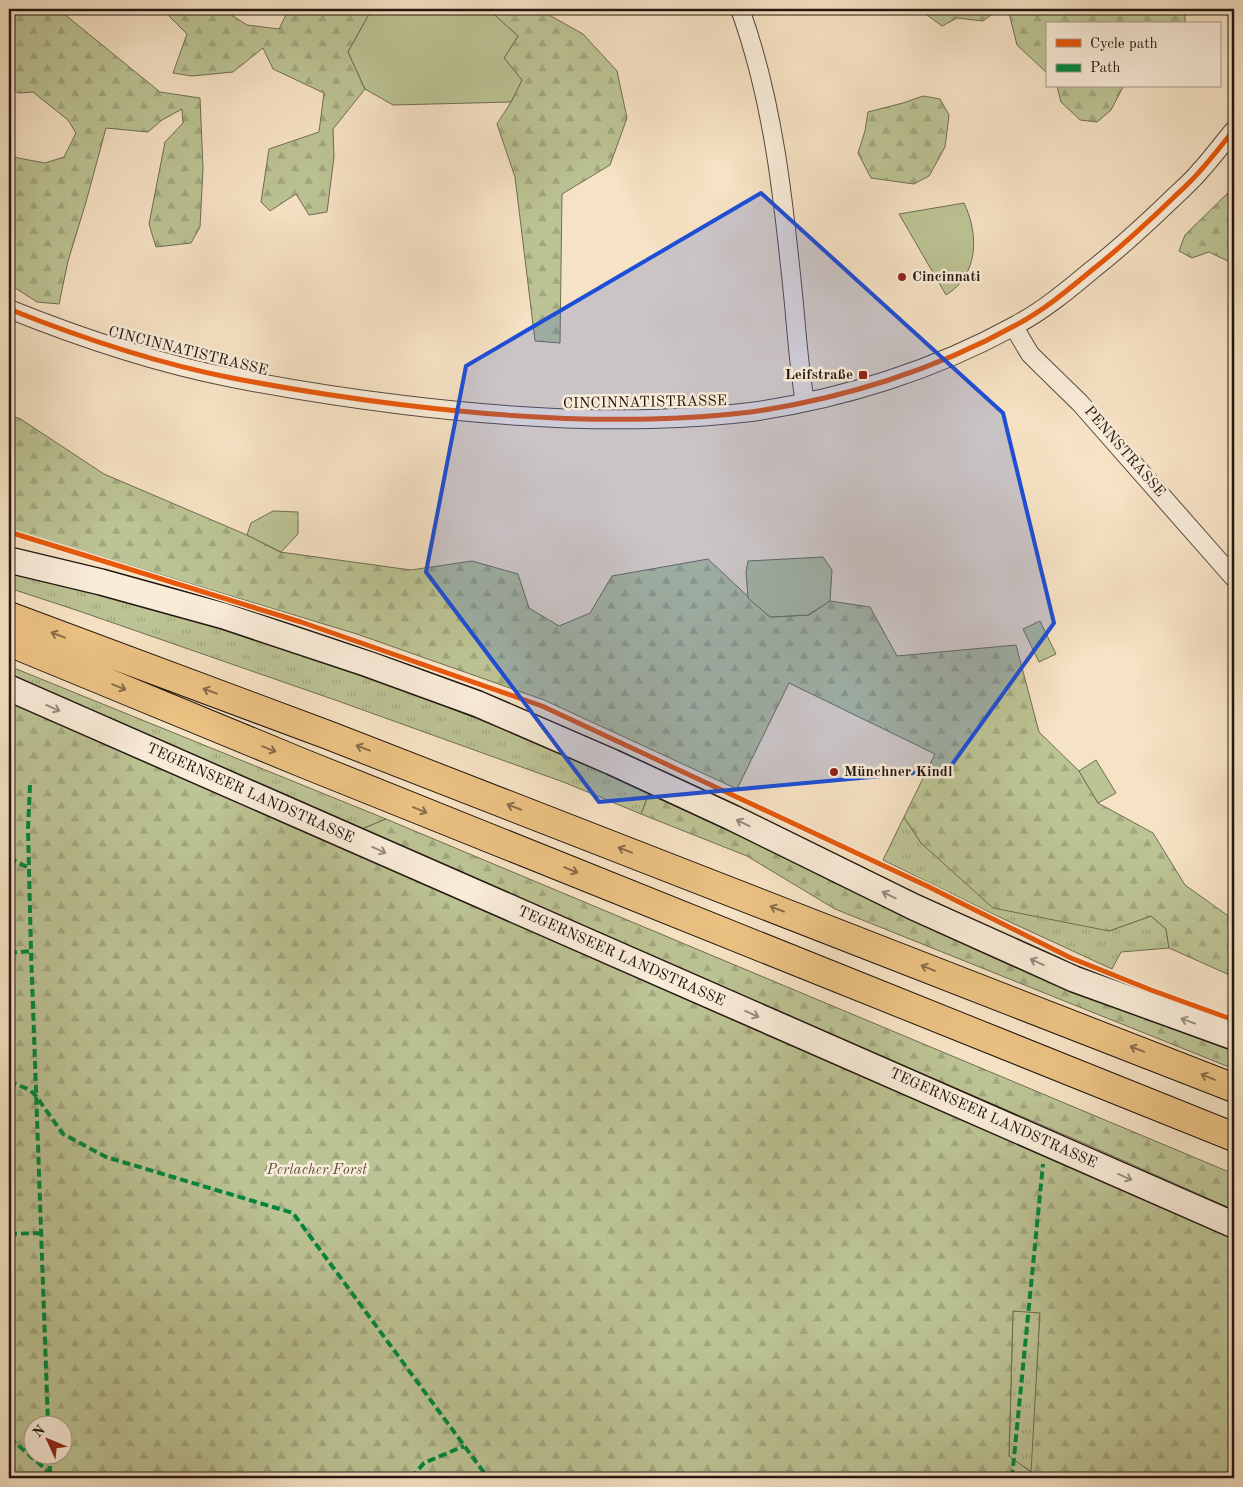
<svg xmlns="http://www.w3.org/2000/svg" width="1243" height="1487" viewBox="0 0 1243 1487" font-family="'Old Standard TT',serif">
  <style>
    .grass { fill: url(#grass-tufts); stroke: #6f6d52 }
    .forest { fill: url(#forest-firs); stroke: #6f6d52; fill-rule: evenodd }
    .green { fill: #bcc394; stroke: #6f6d52 }
    .lines { fill: none; stroke-linecap: round; stroke-linejoin: round }
    .minor-casing { stroke: #574a3c; stroke-width: 20 }
    .secondary-casing { stroke: #22170f; stroke-width: 28 }
    .motorway-casing { stroke: #22170f; stroke-width: 30 }
    .minor { stroke: #f9ecd9; stroke-width: 18 }
    .secondary { stroke: #f9ecd9; stroke-width: 25 }
    .motorway { stroke: #ebc182; stroke-width: 28 }
    .quiet { stroke: #00873e; stroke-width: 4; stroke-dasharray: 8 4; stroke-linecap: butt }
    .cycleway-casing { stroke: #f9ecd9; stroke-width: 8 }
    .cycleway { stroke: #e8590c; stroke-width: 5 }
    .oneway { stroke: #866c48 }
    .oneway2 { stroke: #988c7e }
    .marked { fill: #1d4ed8; fill-opacity: 0.2; stroke: #1d4ed8; stroke-width: 4; stroke-linejoin: round }
    .poi-dot { fill: #8f2418; stroke: #f9ecd9; stroke-width: 2 }
    .labels { text-anchor: middle; dominant-baseline: central; stroke-width: 5; stroke-linejoin: round; paint-order: stroke }
    .poi-label { font-size: 15px; font-weight: bold; fill: #22170f; stroke: #f9ecd9; text-anchor: start }
    .street-label { font-size: 15px; fill: #22170f; stroke: #f9ecd9 }
    .park-label { font-size: 15px; font-style: italic; fill: #58533e; stroke: #f9ecd9 }
  </style>
  <defs>
    <pattern id="grass-tufts" width="24" height="20" patternUnits="userSpaceOnUse" patternTransform="scale(1.25)"><rect width="24" height="20" fill="#bcc394"/><path d="M3 7l-1-3M5 7V3M7 7l1-3M15 17l-1-3M17 17v-4M19 17l1-3" fill="none" stroke="#a1a77e"/></pattern>
    <pattern id="forest-firs" width="22" height="20" patternUnits="userSpaceOnUse" patternTransform="scale(1.25)"><rect width="22" height="20" fill="#bcc394"/><path d="M5 1l3.5 6h-7zM16 11l3.5 6h-7z" fill="#a1a77e"/></pattern>
  </defs>
  <rect width="100%" height="100%" fill="#f6e2c4"/>
  <filter id="stains"><feTurbulence type="fractalNoise" baseFrequency=".004" numOctaves="4"/><feColorMatrix values="0 0 0 0 .2 0 0 0 0 .09 0 0 0 0 .02 0 0 0 .5 -.17"/></filter>
  <radialGradient id="worn" r=".72"><stop offset=".6" stop-color="#630" stop-opacity="0"/><stop offset="1" stop-color="#630" stop-opacity=".3"/></radialGradient>
  <path class="grass" d="M9,570L172,613L389,684L576,758L649,793L641,814L566,783L338,701L76,610L9,588Z
    M9,666L386,819L357,831L9,678Z
    M904,817L921,843L1109,931L1151,916L1166,929L1169,948L1121,952L1112,969L997,916L883,860Z
    M1013,1311L1040,1312L1032,1472L1009,1457Z"/>
  <path class="forest" d="M9,9H58L160,92L200,98L203,168L200,227L191,243L156,247L149,224L165,142L183,123L182,109L162,120L148,132L106,128L86,202L68,261L59,304L37,302L9,284V154L18,158L45,163L64,157L76,133L68,120L33,92L18,93L9,86Z
    M162,9H222L247,25L279,29L289,9H372L348,52L365,89L333,129L334,157L327,212L309,215L296,194L270,211L261,202L269,149L319,132L324,93L273,69L263,48L233,72L192,76L173,73L187,34Z
    M488,9H543L542,11L583,34L617,71L627,118L610,165L562,194L560,343L535,341L515,177L497,124L511,102L522,80L504,58L518,36Z
    M928,9H999L983,21L957,18L942,26L927,15Z
    M1008,9H1185V22L1184,24H1047V73L1017,45Z
    M1057,86H1123V87L1111,110L1097,122L1080,120L1061,102Z
    M923,96L940,99L949,115L945,147L929,176L914,184L871,178L858,153L865,131L868,112L903,103Z
    M1234,187V264L1209,252L1192,258L1179,251L1185,235Z
    M9,416L19,418L104,474L247,535L280,552L411,570L472,561L518,574L529,608L559,626L590,613L612,576L708,559L770,617L809,615L830,601L870,607L897,656L1016,645L1039,732L1079,771L1098,803L1153,833L1185,885L1234,920V977L1169,948L1166,929L1151,916L1109,931L993,908L921,843L904,817L935,754L789,683L737,789L544,700L357,634L9,529Z
    M9,700L1234,1237V1478H9ZM1013,1311L1040,1313L1031,1472L1009,1456ZM32,1424H62V1454H32Z
    M649,793L1234,1049V1069L835,909L747,856L641,814Z
    M386,819L1234,1174V1210L1095,1148L357,831Z"/>
  <path class="green" d="M372,9H488L518,36L504,58L522,80L511,102L393,105L365,89L348,52Z
    M964,203C979,234 979,275 946,295L899,214Z
    M273,511L298,512V534L281,552L247,535L251,523Z
    M823,557L832,570L830,601L808,615L770,617L748,598L746,572L748,561Z
    M1040,621L1056,654L1039,662L1023,629Z
    M1096,760L1116,793L1098,803L1079,771Z"/>
  <g class="lines">
    <defs>
      <path id="minor" d="M740,9C774,103 784,204 794,304C797,336 799,369 805,402
        M9,309C81,338 156,363 232,378C289,389 346,398 404,405C486,415 568,421 651,419C684,418 718,416 751,412C842,399 935,370 1016,325C1044,310 1068,290 1092,270C1120,248 1146,224 1172,199C1181,190 1192,181 1200,171C1212,158 1223,143 1234,130
        M1014,327L1030,354L1037,361L1080,403L1234,578"/>
      <path id="secondary" d="M9,560L101,582L224,616L368,664L478,704L612,762L733,818L914,907L1074,979L1234,1037
        M9,688L1234,1225"/>
      <path id="motorway" d="M9,616L328,735L1234,1088
        M9,642L305,764L1234,1137"/>
    </defs>
    <use href="#minor" class="minor-casing"/>
    <use href="#secondary" class="secondary-casing"/>
    <use href="#motorway" class="motorway-casing"/>
    <use href="#minor" class="minor"/>
    <use href="#secondary" class="secondary"/>
    <use href="#motorway" class="motorway"/>
    <path class="quiet" d="M30,785L28,829L31,951L48,1424
      M9,858L29,868
      M9,953L31,951
      M9,1081L30,1090L36,1096L63,1134L106,1157L293,1213L488,1478
      M9,1234L41,1233
      M9,1439L12,1440L50,1473
      M50,1454V1476
      M411,1478L424,1463L464,1446
      M1012,1478L1043,1164"/>
    <defs>
      <path id="cycleway" d="M9,309C81,338 156,363 232,378C289,389 346,398 404,405C486,415 568,421 651,419C684,418 718,416 751,412C842,399 935,370 1016,325C1044,310 1068,290 1092,270C1120,248 1146,224 1172,199C1181,190 1192,181 1200,171C1212,158 1223,143 1234,130
        M9,532L301,622L542,706L927,886L1071,958L1151,990L1234,1020"/>
    </defs>
    <use href="#cycleway" class="cycleway-casing"/>
    <use href="#cycleway" class="cycleway"/>
  </g>
  <defs><path id="oneway-shaft" d="M-6 0H5M1.5-3L5.5 0L1.5 3" fill="none" stroke-width="1.6" stroke-linecap="round" stroke-linejoin="round" transform="scale(1.25)"/></defs>
  <g class="oneway">
    <use href="#oneway-shaft" transform="translate(58 635) rotate(-159)"/>
    <use href="#oneway-shaft" transform="translate(119 687) rotate(22)"/>
    <use href="#oneway-shaft" transform="translate(210 691) rotate(-160)"/>
    <use href="#oneway-shaft" transform="translate(363 748) rotate(-159)"/>
    <use href="#oneway-shaft" transform="translate(269 749) rotate(22)"/>
    <use href="#oneway-shaft" transform="translate(514 807) rotate(-159)"/>
    <use href="#oneway-shaft" transform="translate(420 810) rotate(22)"/>
    <use href="#oneway-shaft" transform="translate(625 850) rotate(-159)"/>
    <use href="#oneway-shaft" transform="translate(571 870) rotate(22)"/>
    <use href="#oneway-shaft" transform="translate(777 909) rotate(-159)"/>
    <use href="#oneway-shaft" transform="translate(928 968) rotate(-158)"/>
    <use href="#oneway-shaft" transform="translate(1137 1049) rotate(-159)"/>
    <use href="#oneway-shaft" transform="translate(1208 1077) rotate(-158)"/>
  </g>
  <g class="oneway2">
    <use href="#oneway-shaft" transform="translate(53 708) rotate(24)"/>
    <use href="#oneway-shaft" transform="translate(743 823) rotate(-154)"/>
    <use href="#oneway-shaft" transform="translate(379 850) rotate(24)"/>
    <use href="#oneway-shaft" transform="translate(889 895) rotate(-154)"/>
    <use href="#oneway-shaft" transform="translate(1037 962) rotate(-156)"/>
    <use href="#oneway-shaft" transform="translate(752 1014) rotate(24)"/>
    <use href="#oneway-shaft" transform="translate(1188 1021) rotate(-160)"/>
    <use href="#oneway-shaft" transform="translate(1125 1177) rotate(24)"/>
  </g>
  <path class="marked" d="M761,193L1003,413L1054,623L948,770L599,802L426,572L466,366Z"/>
  <g class="poi-dot">
    <circle cx="902" cy="277" r="5"/>
    <rect x="858" y="370" width="10" height="10" rx="2.5"/>
    <circle cx="834" cy="772" r="5"/>
  </g>
  <g class="labels">
    <g class="poi-label">
      <text x="912" y="277">Cincinnati</text>
      <text x="853" y="375" text-anchor="end">Leifstraße</text>
      <text x="844" y="772">Münchner Kindl</text>
    </g>
    <g class="street-label">
      <text transform="translate(188 352) rotate(14)">CINCINNATISTRASSE</text>
      <text transform="translate(645 403) rotate(-1)">CINCINNATISTRASSE</text>
      <text transform="translate(1124 452) rotate(49)">PENNSTRASSE</text>
      <text transform="translate(250 794) rotate(24)">TEGERNSEER LANDSTRASSE</text>
      <text transform="translate(621 957) rotate(24)">TEGERNSEER LANDSTRASSE</text>
      <text transform="translate(993 1119) rotate(24)">TEGERNSEER LANDSTRASSE</text>
    </g>
    <g class="park-label">
      <text x="317" y="1170">Perlacher Forst</text>
    </g>
  </g>
  <rect width="1243" height="1487" fill="none" stroke="#f6e2c4" stroke-width="30"/>
  <rect x="10" y="10" width="1223" height="1467" fill="none" stroke="#22170f" stroke-width="2.5"/>
  <rect x="15" y="15" width="1213" height="1457" fill="none" stroke="#22170f"/>
  <rect x="1046" y="22" width="175" height="65" fill="#f9ecd9" stroke="#a39788"/>
  <rect x="1056" y="39" width="25" height="8" fill="#e8590c" stroke="#a39788"/>
  <text x="1090" y="48" font-size="15" fill="#22170f">Cycle path</text>
  <rect x="1056" y="64" width="25" height="8" fill="#00873e" stroke="#a39788"/>
  <text x="1090" y="72" font-size="15" fill="#22170f">Path</text>
  <g transform="translate(48 1440) rotate(314)"><circle r="24" fill="#f9ecd9" stroke="#a39788"/>
  <path d="M0-4L9 19L0 12L-9 19Z" fill="#8f2418"/>
  <text y="-8" font-size="14" font-weight="bold" text-anchor="middle" fill="#22170f">N</text>
  </g>
  <rect width="100%" height="100%" filter="url(#stains)"/>
  <rect width="100%" height="100%" fill="url(#worn)"/>
</svg>
